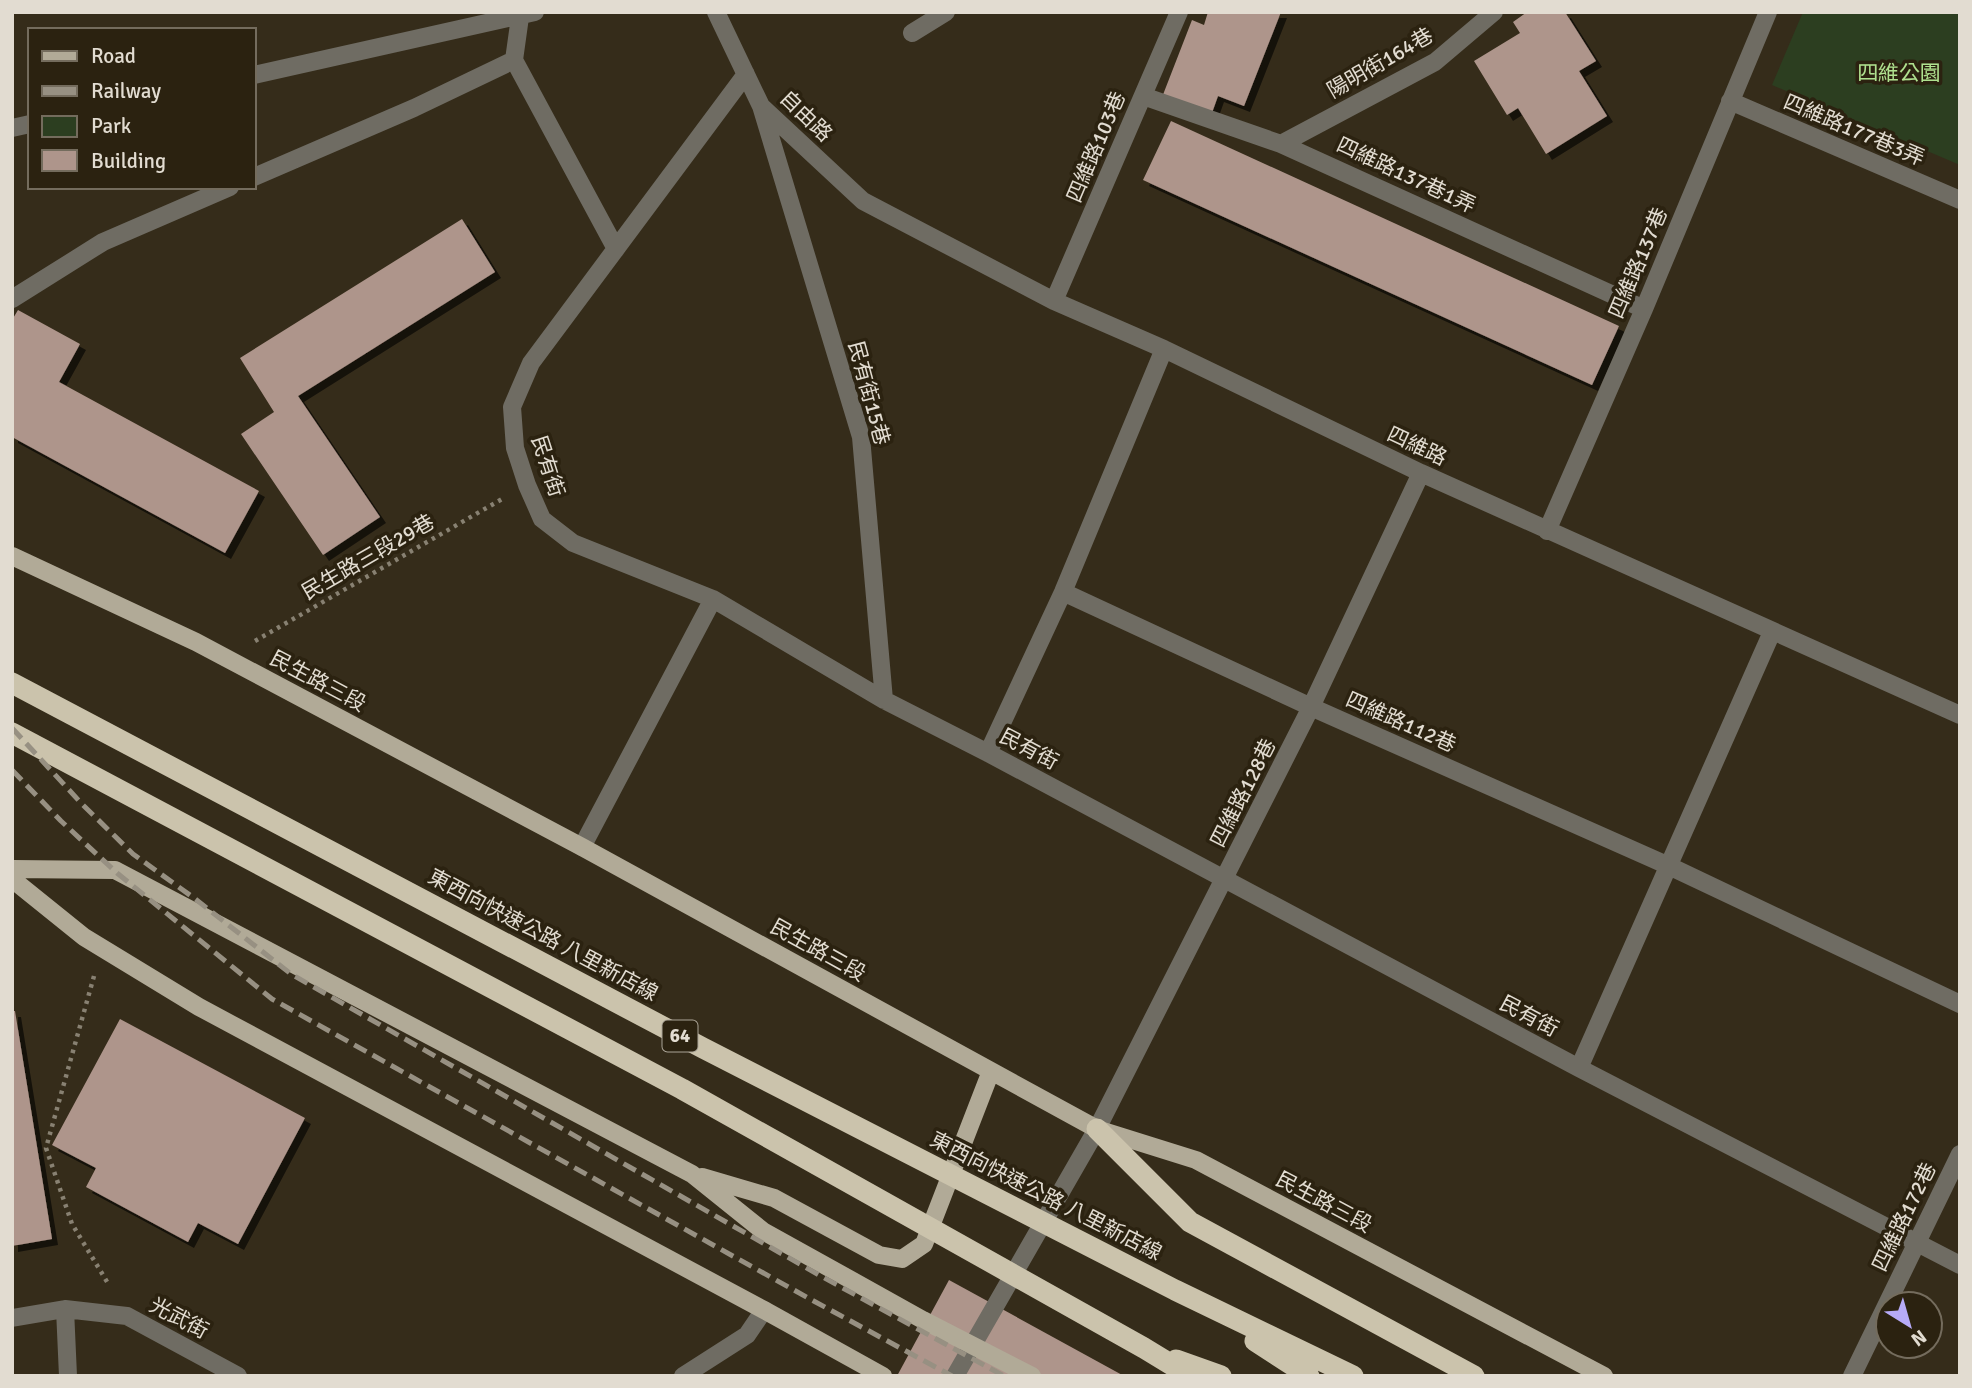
<svg xmlns="http://www.w3.org/2000/svg" width="1972" height="1388" viewBox="0 0 1972 1388" font-family="Signika,'Noto Sans TC',sans-serif">
  <style>
    .green { fill: #2c3e20 }
    .building { fill: #ae958b; filter: url(#shadow) }
    .lines { fill: none; stroke-linecap: round; stroke-linejoin: round }
    .path { stroke: #888172; stroke-width: 4.5; stroke-dasharray: 3.5 5; stroke-linecap: butt }
    .minor { stroke: #6f6c63; stroke-width: 18 }
    .major { stroke: #b1aa97; stroke-width: 18 }
    .highway { stroke: #cbc3ac; stroke-width: 21 }
    .rail { stroke: #979082; stroke-width: 5; stroke-dasharray: 14 7; stroke-linecap: butt }
    .labels { text-anchor: middle; dominant-baseline: central; stroke-width: 7; stroke-linejoin: round; paint-order: stroke }
    .shield { fill: #2b2210; stroke: #aba497; stroke-width: 2 }
    .shield-label { font-size: 19px; font-weight: bold; fill: #e2dcd1 }
    .street-label { font-size: 21px; fill: #e2dcd1; stroke: #2b2210 }
    .park-label { font-size: 21px; fill: #afe18f; stroke: #2b2210 }
  </style>
  <defs>
    <filter id="shadow"><feDropShadow dx="6" dy="6" stdDeviation="0" flood-color="#0009"/></filter>
  </defs>
  <rect width="100%" height="100%" fill="#352c1a"/>
  <path class="green" d="M1803,12H1960V165L1772,85Z"/>
  <path class="building" d="M1208,12H1281L1244,106L1218,96L1208,124L1159,105L1192,20L1204,25Z
    M1527,12H1565L1596,61L1579,71L1607,116L1546,154L1518,108L1507,115L1474,61L1520,33L1513,22Z
    M1171,121L1619,326L1592,385L1143,180Z
    M462,219L495,272L298,396L380,517L323,555L241,434L274,412L240,358Z
    M18,310L80,344L59,382L259,491L225,553L12,437V320Z
    M12,1011H15L52,1239L12,1246Z
    M120,1019L305,1118L238,1244L198,1223L188,1242L86,1187L96,1168L52,1145Z
    M949,1280L1124,1376H897Z"/>
  <g class="lines">
    <path class="path" d="M255,641L502,499
      M94,976L46,1148L72,1224L109,1285"/>
    <path class="minor" d="M716,12L761,106L863,201L1054,301L1164,349L1421,473L1960,715
      M912,33L946,12
      M514,60L616,249
      M746,74L531,363L512,407L515,448L527,485L542,519L573,543L713,599L884,700L988,753L1579,1068L1960,1265
      M254,75L535,12
      M1143,96L1281,144L1644,309
      M1730,101L1960,200
      M761,106L861,437L884,700
      M12,128L30,124
      M1281,144L1435,62L1494,12
      M254,177L414,108L514,60L520,17
      M12,299L103,242L230,187
      M1054,301L1179,12
      M1547,531L1644,309L1768,12
      M1063,592L1311,707L1669,866L1960,1004
      M988,753L1063,592L1164,349
      M582,847L713,599
      M1579,1068L1772,632
      M65,1309L68,1376
      M12,1318L65,1309L127,1316L238,1376
      M683,1376L747,1335L764,1310
      M955,1376L1097,1129L1311,707L1421,473
      M1852,1376L1960,1154"/>
    <path class="major" d="M12,556L196,642L582,847L1097,1129L1196,1160L1604,1376
      M12,869L115,870L692,1174L763,1231L923,1320L1032,1376
      M12,879L84,937L199,1007L764,1310L883,1376
      M702,1177L774,1198L879,1255L902,1259L924,1244L991,1071"/>
    <path class="highway" d="M12,683L703,1048L1175,1290L1353,1376
      M12,733L682,1089L1144,1348L1190,1376
      M1097,1129L1190,1222L1474,1376
      M1255,1341L1309,1376
      M1176,1360L1221,1376"/>
    <path class="rail" d="M12,728L82,804L133,854L194,898L291,974L819,1275L1004,1376
      M12,770L61,821L117,873L272,999L810,1299L952,1376"/>
  </g>
  <g class="labels">
    <rect class="shield" x="662.5" y="1020.5" width="35" height="31" rx="5"/>
    <g class="shield-label">
      <text x="680" y="1036">64</text>
    </g>
    <g class="street-label">
      <text transform="translate(1380 63) rotate(-30)">陽明街164巷</text>
      <text transform="translate(806 116) rotate(44)">自由路</text>
      <text transform="translate(1854 130) rotate(23)">四維路177巷3弄</text>
      <text transform="translate(1096 147) rotate(-67)">四維路103巷</text>
      <text transform="translate(1406 175) rotate(25)">四維路137巷1弄</text>
      <text transform="translate(1638 263) rotate(-67)">四維路137巷</text>
      <text transform="translate(869 393) rotate(75)">民有街15巷</text>
      <text transform="translate(1417 446) rotate(25)">四維路</text>
      <text transform="translate(548 466) rotate(72)">民有街</text>
      <text transform="translate(368 557) rotate(-30)">民生路三段29巷</text>
      <text transform="translate(318 681) rotate(28)">民生路三段</text>
      <text transform="translate(1401 722) rotate(24)">四維路112巷</text>
      <text transform="translate(1029 749) rotate(28)">民有街</text>
      <text transform="translate(1243 793) rotate(-63)">四維路128巷</text>
      <text transform="translate(543 935) rotate(28)">東西向快速公路 八里新店線</text>
      <text transform="translate(818 950) rotate(29)">民生路三段</text>
      <text transform="translate(1529 1016) rotate(28)">民有街</text>
      <text transform="translate(1046 1196) rotate(27)">東西向快速公路 八里新店線</text>
      <text transform="translate(1324 1202) rotate(28)">民生路三段</text>
      <text transform="translate(1904 1217) rotate(-64)">四維路172巷</text>
      <text transform="translate(179 1318) rotate(28)">光武街</text>
    </g>
    <g class="park-label">
      <text x="1899" y="73">四維公園</text>
    </g>
  </g>
  <rect width="1972" height="1388" fill="none" stroke="#e2dcd1" stroke-width="28"/>
  <rect x="28" y="28" width="228" height="161" fill="#2b2210" stroke="#746c5d" stroke-width="2"/>
  <rect x="42" y="51" width="35" height="10" fill="#b1aa97" stroke="#746c5d" stroke-width="2"/>
  <text x="91" y="63" font-size="21" fill="#e2dcd1">Road</text>
  <rect x="42" y="86" width="35" height="10" fill="#979082" stroke="#746c5d" stroke-width="2"/>
  <text x="91" y="98" font-size="21" fill="#e2dcd1">Railway</text>
  <rect x="42" y="116" width="35" height="21" fill="#2c3e20" stroke="#746c5d" stroke-width="2"/>
  <text x="91" y="133" font-size="21" fill="#e2dcd1">Park</text>
  <rect x="42" y="150" width="35" height="21" fill="#ae958b" stroke="#746c5d" stroke-width="2"/>
  <text x="91" y="168" font-size="21" fill="#e2dcd1">Building</text>
  <g transform="translate(1909 1325) rotate(143)"><circle r="33" fill="#2b2210" stroke="#746c5d" stroke-width="2"/>
  <path d="M0-5L12 26L0 18L-12 26Z" fill="#b7abf8"/>
  <text y="-10" font-size="19" font-weight="bold" text-anchor="middle" fill="#e2dcd1">N</text>
  </g>
</svg>
